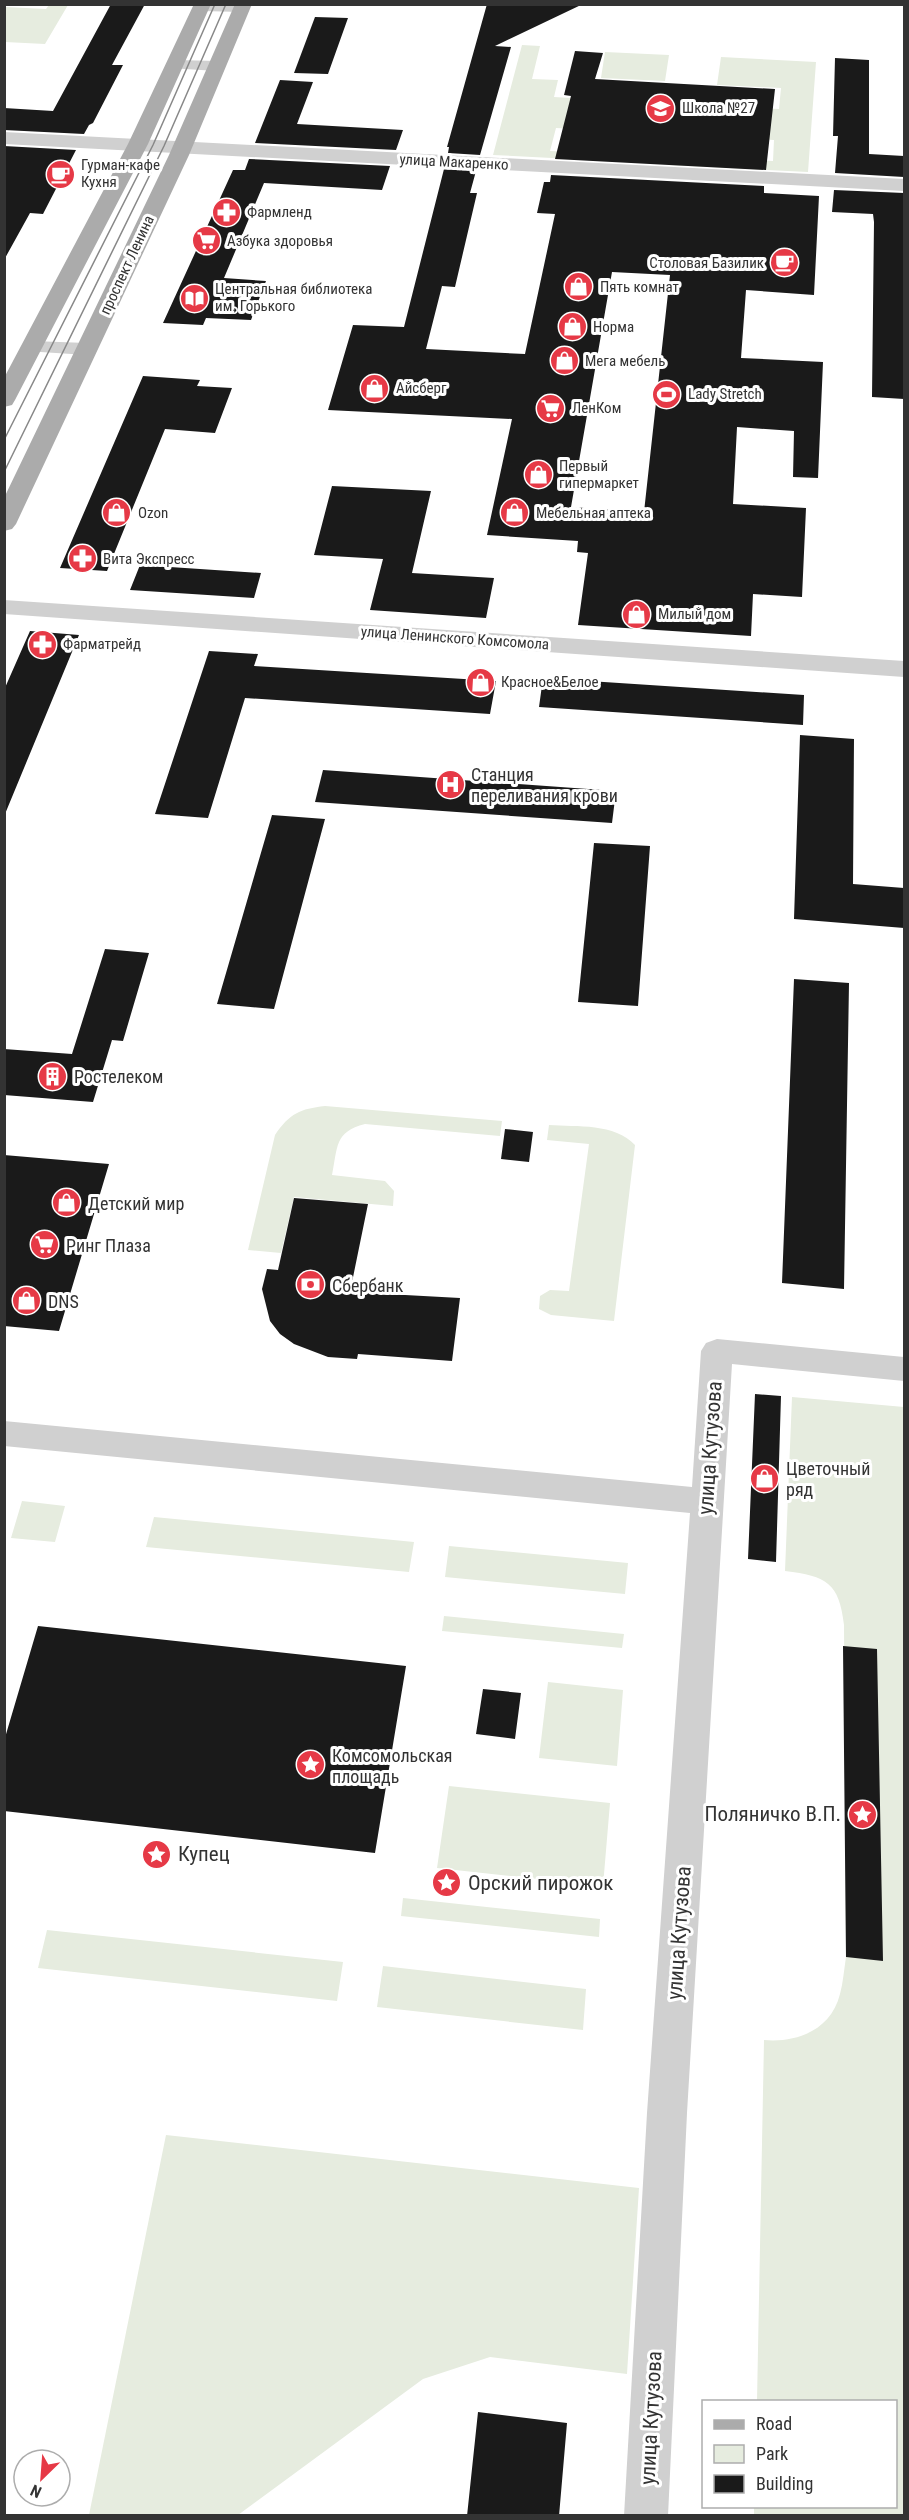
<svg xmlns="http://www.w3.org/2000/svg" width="909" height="2520" viewBox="0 0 909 2520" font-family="'Roboto Condensed',sans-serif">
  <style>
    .green { fill: #e6ecdf }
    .building { fill: #1a1a1a; fill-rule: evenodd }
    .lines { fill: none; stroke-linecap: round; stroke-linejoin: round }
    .minor { fill: #d0d0d0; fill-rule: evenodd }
    .tertiary { fill: #d0d0d0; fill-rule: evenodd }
    .primary { fill: #ababab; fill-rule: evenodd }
    .tram { stroke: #888; stroke-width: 1.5 }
    .labels { text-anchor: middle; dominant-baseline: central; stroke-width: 6; stroke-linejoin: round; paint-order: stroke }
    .far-poi-label { font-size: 15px; fill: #333; stroke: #fff; text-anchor: start }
    .far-street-label { font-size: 15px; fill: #333; stroke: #fff }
    .poi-label { font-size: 18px; fill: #333; stroke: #fff; text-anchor: start }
    .near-street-label { font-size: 21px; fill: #333; stroke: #fff }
    .near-poi-label { font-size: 21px; fill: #333; stroke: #fff; text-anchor: start }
  </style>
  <rect width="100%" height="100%" fill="#fff"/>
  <path class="green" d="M49,5H68L45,44L5,42V7L46,9Z
    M522,45L540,46L532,79L558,80L554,97L639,102L634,132L556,128L550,151L651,156L650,163L493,155Z
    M605,52L669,55L665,81L601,78Z
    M721,57L816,62L808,172L668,165L669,156L773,161L774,140L691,135L695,105L779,109L781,88L717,85Z
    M325,1106L502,1121L500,1136L365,1124C334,1132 338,1147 332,1175L385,1181L394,1191L393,1206L294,1197L281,1253L248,1250L275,1135C290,1113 300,1109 325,1106Z
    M549,1125C577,1127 615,1123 635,1145L614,1321L551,1315L539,1309L540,1296L550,1290L569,1291L589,1144L547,1140Z
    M792,1397L904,1407V2515L754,2516V2507L896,2506V2402L757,2401L764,2040C797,2043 831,2030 840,1994C843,1983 844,1970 846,1957L844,1625C839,1583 827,1576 785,1571Z
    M22,1501L65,1506L55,1542L11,1538Z
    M154,1517L414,1542L409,1572L146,1547Z
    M449,1546L628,1563L625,1594L445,1577Z
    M444,1616L624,1634L622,1648L442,1631Z
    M548,1682L623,1690L617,1766L539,1758Z
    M449,1786L610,1803L603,1886L437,1868Z
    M403,1898L600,1919L599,1937L401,1916Z
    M47,1930L343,1962L337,2001L38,1968Z
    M383,1966L586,1989L583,2030L377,2007Z
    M166,2135L639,2188L627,2374L490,2357L423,2379L238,2515H89Z"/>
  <path class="building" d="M111,4H145L112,65H123L93,123L89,125L84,134L4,130V108L53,111Z
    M487,4H583L495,46L511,47L480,155L448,153L449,147H447Z
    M315,17L348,18L328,74L294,73Z
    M575,51L603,53L595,79L775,89L766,170L555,159L571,96L564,95Z
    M835,58L869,60V154L904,156V177L835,173L838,136H833Z
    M280,80L313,82L297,124L403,130L396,150L255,143Z
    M4,146L76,150L43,214L30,213L4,260Z
    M249,159L390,166L382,190L264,183L224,278L266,281L251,320L206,318L203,325L163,323L233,170H245Z
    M444,169L476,171L470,193H477L455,287L442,286L426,349L525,354L555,214L537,213L544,182H550L551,175L764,186V193L819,196L814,295L746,290L741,358L823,362L818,478L793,477L794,431L737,427L733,504L806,508L802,597L753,594L751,636L578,625L588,553L577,552L578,541L487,535L512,419L328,410L353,325L404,327ZM612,272L670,275L644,512L571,507Z
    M834,190L904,193V399L872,397L874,222L873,214L832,212Z
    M143,376L200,380L197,386L232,388L215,433L165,429L107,571L60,568Z
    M332,486L431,491L412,573L494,578L486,618L370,610L383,559L314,555Z
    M140,565L261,573L254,598L130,590Z
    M30,631L79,635L5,814L4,690Z
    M209,651L258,654L254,666L496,681L490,714L245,698L208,818L155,814Z
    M543,678L804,695L803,725L539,707Z
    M800,735L854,739L853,884L904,888V928L794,919Z
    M323,770L616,791L612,823L315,802Z
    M272,815L325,819L274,1009L217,1004Z
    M594,843L650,846L638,1006L578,1002Z
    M105,949L149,953L123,1041L112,1040L93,1102L4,1095V1049L72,1054Z
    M794,979L849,983L844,1289L782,1283Z
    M505,1129L533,1132L529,1162L501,1159Z
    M4,1155L109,1164L59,1331L4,1326Z
    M294,1198L368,1204L350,1292L460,1298L452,1361L358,1354L357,1359L328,1357L294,1344L280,1334L270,1321L262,1289L267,1269L278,1270Z
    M755,1394L781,1396L776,1562L748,1559Z
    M38,1626L406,1666L375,1853L4,1811V1741Z
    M843,1646L877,1649L883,1961L846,1957Z
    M483,1689L521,1693L515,1739L476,1734Z
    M478,2412L567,2423L559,2516H467Z"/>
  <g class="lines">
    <path class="minor" d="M195,4H248L250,7L242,12L202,11L196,9Z
      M175,60L217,61L225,66L217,71L169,68L167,65Z
      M32,341L87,343L94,345L97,349L94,353L87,355L25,351L22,347L25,343Z
      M717,1339L904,1357V1381L732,1364L687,2113L668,2516H624L647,2113L690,1513L4,1446V1421L692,1487L701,1351L706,1343Z"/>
    <path class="tertiary" d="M4,132L904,179V191L4,144Z
      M4,600L904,661V677L4,614Z"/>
    <path class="primary" d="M194,4H211L148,144L15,400L12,405L4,407V378L128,144Z
      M235,4H252L189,155L16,524L12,529L4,531V498L169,155Z"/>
    <path class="tram" d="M4,440L153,145L215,4
      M4,472L164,146L226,4"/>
  </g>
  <defs>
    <symbol id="school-disc" viewBox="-11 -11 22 22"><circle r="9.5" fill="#e63946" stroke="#fff"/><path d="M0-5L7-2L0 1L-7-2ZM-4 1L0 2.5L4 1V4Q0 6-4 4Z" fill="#fff"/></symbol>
    <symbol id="cafe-disc" viewBox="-11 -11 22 22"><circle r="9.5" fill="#e63946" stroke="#fff"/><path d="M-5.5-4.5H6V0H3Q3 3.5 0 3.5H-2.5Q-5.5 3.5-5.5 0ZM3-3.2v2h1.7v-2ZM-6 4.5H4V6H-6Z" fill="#fff"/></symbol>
    <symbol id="pharmacy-disc" viewBox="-11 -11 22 22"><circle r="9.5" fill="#e63946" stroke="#fff"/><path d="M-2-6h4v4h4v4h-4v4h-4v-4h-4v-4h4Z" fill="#fff"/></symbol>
    <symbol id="supermarket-disc" viewBox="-11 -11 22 22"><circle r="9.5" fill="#e63946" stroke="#fff"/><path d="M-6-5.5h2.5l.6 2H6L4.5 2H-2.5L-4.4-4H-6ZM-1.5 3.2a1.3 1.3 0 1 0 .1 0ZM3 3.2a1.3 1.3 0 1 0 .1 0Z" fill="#fff"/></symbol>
    <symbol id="shop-disc" viewBox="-11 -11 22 22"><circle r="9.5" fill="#e63946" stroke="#fff"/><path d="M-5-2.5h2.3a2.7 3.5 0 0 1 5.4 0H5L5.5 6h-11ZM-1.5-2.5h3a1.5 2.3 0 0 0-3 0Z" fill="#fff"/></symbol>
    <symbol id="library-disc" viewBox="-11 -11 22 22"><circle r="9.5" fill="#e63946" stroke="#fff"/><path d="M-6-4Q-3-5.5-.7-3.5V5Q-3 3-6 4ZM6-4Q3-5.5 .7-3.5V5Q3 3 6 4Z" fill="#fff"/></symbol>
    <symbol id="stadium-disc" viewBox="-11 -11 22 22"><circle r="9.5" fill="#e63946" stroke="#fff"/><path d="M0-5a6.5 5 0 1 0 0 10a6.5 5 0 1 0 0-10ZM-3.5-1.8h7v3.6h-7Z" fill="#fff"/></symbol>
    <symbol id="hospital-disc" viewBox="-11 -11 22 22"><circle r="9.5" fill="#e63946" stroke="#fff"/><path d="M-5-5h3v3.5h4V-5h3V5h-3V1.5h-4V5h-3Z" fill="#fff"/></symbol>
    <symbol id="building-disc" viewBox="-11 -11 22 22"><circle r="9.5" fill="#e63946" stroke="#fff"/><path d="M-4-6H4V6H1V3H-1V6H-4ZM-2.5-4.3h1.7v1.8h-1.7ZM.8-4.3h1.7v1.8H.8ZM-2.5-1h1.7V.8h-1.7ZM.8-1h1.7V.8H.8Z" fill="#fff"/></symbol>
    <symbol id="bank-disc" viewBox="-11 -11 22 22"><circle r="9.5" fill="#e63946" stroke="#fff"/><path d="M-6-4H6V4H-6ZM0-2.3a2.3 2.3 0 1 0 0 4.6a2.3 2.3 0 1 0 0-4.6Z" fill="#fff"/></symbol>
    <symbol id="sight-disc" viewBox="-11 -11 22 22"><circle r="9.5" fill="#e63946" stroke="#fff"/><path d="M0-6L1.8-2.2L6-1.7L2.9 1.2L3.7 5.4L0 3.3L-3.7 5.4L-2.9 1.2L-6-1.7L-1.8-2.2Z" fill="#fff"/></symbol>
  </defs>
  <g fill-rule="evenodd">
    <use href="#school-disc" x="644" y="92" width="33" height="33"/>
    <use href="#cafe-disc" x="44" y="158" width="33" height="33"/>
    <use href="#pharmacy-disc" x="210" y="196" width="33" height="33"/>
    <use href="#supermarket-disc" x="190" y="224" width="33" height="33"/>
    <use href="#cafe-disc" x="768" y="246" width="33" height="33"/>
    <use href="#shop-disc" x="562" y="270" width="33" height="33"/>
    <use href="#library-disc" x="178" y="282" width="33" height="33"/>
    <use href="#shop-disc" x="556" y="310" width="33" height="33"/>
    <use href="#shop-disc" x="548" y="344" width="33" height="33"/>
    <use href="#shop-disc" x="358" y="372" width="33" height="33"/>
    <use href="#stadium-disc" x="650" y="378" width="33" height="33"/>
    <use href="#supermarket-disc" x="534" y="392" width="33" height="33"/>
    <use href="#shop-disc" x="522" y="458" width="33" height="33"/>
    <use href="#shop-disc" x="100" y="496" width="33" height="33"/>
    <use href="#shop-disc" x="498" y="496" width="33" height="33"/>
    <use href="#pharmacy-disc" x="66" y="542" width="33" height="33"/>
    <use href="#shop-disc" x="620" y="598" width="33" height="33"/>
    <use href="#pharmacy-disc" x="26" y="628" width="33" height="33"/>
    <use href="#shop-disc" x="464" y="666" width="33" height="33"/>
    <use href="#hospital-disc" x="434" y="768" width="33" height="33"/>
    <use href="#building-disc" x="36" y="1060" width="33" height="33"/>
    <use href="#shop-disc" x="50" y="1186" width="33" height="33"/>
    <use href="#supermarket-disc" x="28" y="1228" width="33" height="33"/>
    <use href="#bank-disc" x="294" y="1268" width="33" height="33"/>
    <use href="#shop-disc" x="10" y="1284" width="33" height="33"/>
    <use href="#shop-disc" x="748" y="1462" width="33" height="33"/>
    <use href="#sight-disc" x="294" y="1748" width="33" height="33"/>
    <use href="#sight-disc" x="846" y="1798" width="33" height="33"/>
    <use href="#sight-disc" x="140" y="1838" width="33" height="33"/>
    <use href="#sight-disc" x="430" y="1866" width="33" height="33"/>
  </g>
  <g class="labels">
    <g class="far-poi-label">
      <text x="682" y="108">Школа №27</text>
      <text x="81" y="165">Гурман-кафе<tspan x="81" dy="17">Кухня</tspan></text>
      <text x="247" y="212">Фармленд</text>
      <text x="227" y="241">Азбука здоровья</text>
      <text x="764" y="263" text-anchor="end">Столовая Базилик</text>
      <text x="600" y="287">Пять комнат</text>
      <text x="215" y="289">Центральная библиотека<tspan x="215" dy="17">им. Горького</tspan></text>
      <text x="593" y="327">Норма</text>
      <text x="585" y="361">Мега мебель</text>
      <text x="396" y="388">Айсберг</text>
      <text x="688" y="394">Lady Stretch</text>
      <text x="572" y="408">ЛенКом</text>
      <text x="559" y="466">Первый<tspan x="559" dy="17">гипермаркет</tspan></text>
      <text x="138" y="513">Ozon</text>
      <text x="536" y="513">Мебельная аптека</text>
      <text x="103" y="559">Вита Экспресс</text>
      <text x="658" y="614">Милый дом</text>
      <text x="63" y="644">Фарматрейд</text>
      <text x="501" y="682">Красное&amp;Белое</text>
    </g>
    <g class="far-street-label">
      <text transform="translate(454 162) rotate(3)">улица Макаренко</text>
      <text transform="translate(127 265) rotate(-65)">проспект Ленина</text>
      <text transform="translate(455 638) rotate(4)">улица Ленинского Комсомола</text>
    </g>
    <g class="poi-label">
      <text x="471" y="774">Станция<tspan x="471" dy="21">переливания крови</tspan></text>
      <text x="74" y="1076">Ростелеком</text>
      <text x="88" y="1203">Детский мир</text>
      <text x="66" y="1245">Ринг Плаза</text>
      <text x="332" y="1285">Сбербанк</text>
      <text x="48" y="1301">DNS</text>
      <text x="786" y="1468">Цветочный<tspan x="786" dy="21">ряд</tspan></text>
      <text x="332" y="1755">Комсомольская<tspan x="332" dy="21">площадь</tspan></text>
    </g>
    <g class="near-street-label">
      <text transform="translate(710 1448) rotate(-86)">улица Кутузова</text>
      <text transform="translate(679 1933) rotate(-86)">улица Кутузова</text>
      <text transform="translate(651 2418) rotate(-87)">улица Кутузова</text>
    </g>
    <g class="near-poi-label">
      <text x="841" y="1814" text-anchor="end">Поляничко В.П.</text>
      <text x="178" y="1854">Купец</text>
      <text x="468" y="1883">Орский пирожок</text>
    </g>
  </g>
  <rect width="909" height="2520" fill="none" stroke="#333333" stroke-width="12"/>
  <rect x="702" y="2400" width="195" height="108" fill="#ffffff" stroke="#adadad" stroke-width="1.5"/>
  <rect x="714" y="2420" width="30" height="9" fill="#ababab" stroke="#adadad" stroke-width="1.5"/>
  <text x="756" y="2430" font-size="18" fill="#333333">Road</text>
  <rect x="714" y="2445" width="30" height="18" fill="#e6ecdf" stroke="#adadad" stroke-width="1.5"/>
  <text x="756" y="2460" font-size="18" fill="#333333">Park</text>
  <rect x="714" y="2475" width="30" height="18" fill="#1a1a1a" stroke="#adadad" stroke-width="1.5"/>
  <text x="756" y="2490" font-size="18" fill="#333333">Building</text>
  <g transform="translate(42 2478) rotate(205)"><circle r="28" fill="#ffffff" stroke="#adadad" stroke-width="1.5"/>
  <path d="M0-4.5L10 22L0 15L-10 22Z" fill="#e63946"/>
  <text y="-9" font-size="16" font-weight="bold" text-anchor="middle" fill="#333333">N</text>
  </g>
</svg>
